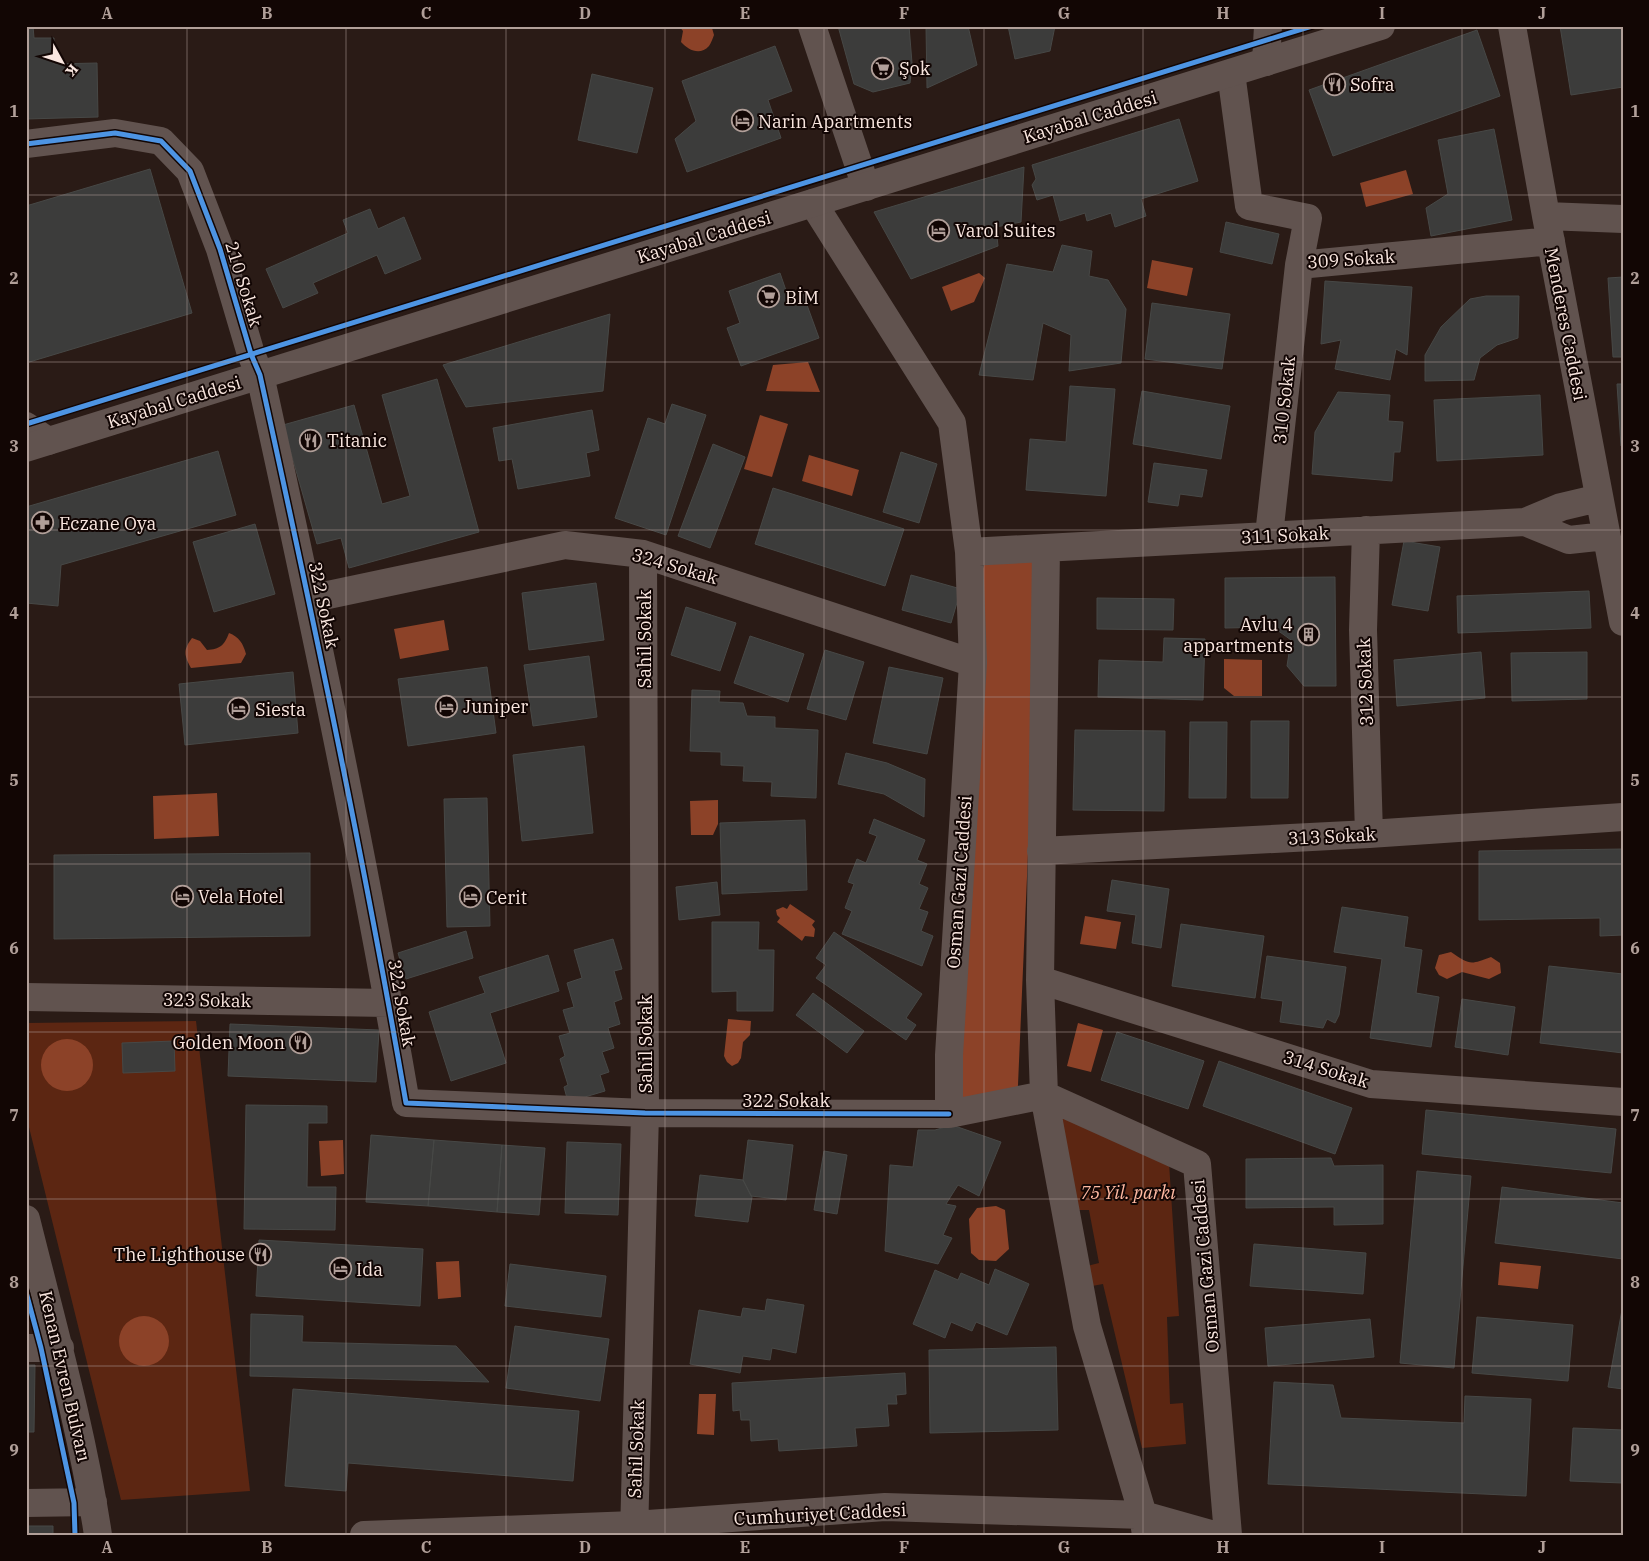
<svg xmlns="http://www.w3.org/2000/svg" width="1649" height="1561" viewBox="0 0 1649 1561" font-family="'IBM Plex Serif',serif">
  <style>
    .green { fill: #5c2612 }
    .water { fill: #8c4228 }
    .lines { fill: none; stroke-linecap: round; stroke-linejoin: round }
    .river { stroke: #8c4228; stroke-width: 58 }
    .building { fill: #3c3c3b; stroke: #474846 }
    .minor { stroke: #61534f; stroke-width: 28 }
    .tertiary { stroke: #61534f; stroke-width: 28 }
    .cycleway-casing { stroke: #120604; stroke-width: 8 }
    .cycleway { stroke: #4d94e3; stroke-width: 5 }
    .grid { fill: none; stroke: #b19f99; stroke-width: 1; stroke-opacity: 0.55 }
    .labels { text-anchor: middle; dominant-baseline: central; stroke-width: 4; stroke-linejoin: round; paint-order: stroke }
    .poi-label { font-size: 18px; fill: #f9e6df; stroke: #120604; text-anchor: start }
    .street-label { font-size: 18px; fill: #f9e6df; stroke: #120604 }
    .park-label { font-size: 18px; font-style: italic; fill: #feb9a2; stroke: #120604 }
    .neatline { fill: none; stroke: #b19f99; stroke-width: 2 }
    .grid-label { font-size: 16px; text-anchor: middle; font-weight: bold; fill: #b19f99 }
  </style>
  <rect width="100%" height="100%" fill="#2a1b16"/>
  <path class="green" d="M196,1021L250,1491L121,1500L26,1115V1023Z
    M1061,1116L1169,1163L1179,1316L1167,1317L1170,1404L1183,1403L1186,1444L1142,1448L1103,1284L1092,1286L1087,1266L1099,1263L1089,1210H1078Z"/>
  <path class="water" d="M679,26H708L712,28L714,35C713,38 711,43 709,46C700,56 688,50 681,42L683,31Z
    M1406,170L1413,194L1366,207L1360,183Z
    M1152,260L1193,268L1187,296L1147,288Z
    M979,273L985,278L974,302L951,311L942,287Z
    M808,362L820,392L766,391L773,365Z
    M760,415L788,424L772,477L744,469Z
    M809,455L859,470L852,496L802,481Z
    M444,620L449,650L400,659L394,629Z
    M229,633C239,637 243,643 246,654L241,663L191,668C184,655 183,650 192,638L200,641L207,650C220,649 224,646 229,633Z
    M1224,659L1262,660V696H1234L1224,688Z
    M217,793L219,836L154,839L153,796Z
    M718,800V824L713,835H691L690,801Z
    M790,904L815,921L812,925L815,929L814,937L805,936L802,941L777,922L780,918L777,915L776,910L783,907L787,909Z
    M1085,916L1121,922L1116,949L1080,944Z
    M1451,952C1470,965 1470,965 1491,957L1500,963L1501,973L1489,979L1462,972L1447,979L1439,975L1435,968L1439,955Z
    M728,1019L751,1021L750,1035L743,1042L741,1058L738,1063L732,1066L727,1062L724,1056Z
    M1078,1023L1103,1030L1091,1072L1067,1066Z
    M41 1065a26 26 0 1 1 52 0a26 26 0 1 1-52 0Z
    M343,1140L344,1174L321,1176L319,1141Z
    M996,1206L1005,1210L1009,1249L996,1261L979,1260L971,1253L969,1219L977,1208Z
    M459,1261L461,1297L438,1299L436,1262Z
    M1500,1262L1541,1266L1538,1289L1498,1285Z
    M119 1341a25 25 0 1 1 50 0a25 25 0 1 1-50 0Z
    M699,1394H716L714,1435L697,1434Z"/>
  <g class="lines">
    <path class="river" d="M989,1084L1011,576"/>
  </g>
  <path class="building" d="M26,26H33L34,38H54V64L97,63L98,117L26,119Z
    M838,26H909L912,63L910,83L873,92L854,84Z
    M926,26H968L977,65L927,88Z
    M1008,26H1055L1050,51L1015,59Z
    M1560,26H1622L1623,87L1571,95Z
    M1477,30L1500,96L1333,156L1309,90Z
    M775,46L792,91L768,100L781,138L687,172L675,139L696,121L682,81Z
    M592,74L653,88L637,153L578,140Z
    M1179,119L1198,181L1141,199L1146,216L1115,227L1111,213L1087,221L1085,213L1060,221L1053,195L1037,200L1032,185L1036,179L1032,165Z
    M1494,129L1512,220L1431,236L1426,208L1448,194L1438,140Z
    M1024,167L1021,222L996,227L998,246L911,279L874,212Z
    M150,169L192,313L26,363V206Z
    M370,209L378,229L404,217L421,259L385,274L377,255L313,283L318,293L283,308L266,269L348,233L343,220Z
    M1226,222L1279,234L1272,264L1220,252Z
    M1062,245L1092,251L1089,276L1108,280L1126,309L1121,363L1069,371L1071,335L1043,323L1033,380L979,375L1007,264L1053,272Z
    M780,273L791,305L803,294L819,338L741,366L727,328L740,323L729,291Z
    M1623,277V357H1613L1608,278Z
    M1325,281L1412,287L1407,355L1396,349L1390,380L1335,369L1341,340L1321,344Z
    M1486,296H1519L1518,338L1497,345L1480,358L1474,380L1425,381V355L1441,327L1470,299Z
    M1152,303L1230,314L1222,369L1145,359Z
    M610,314L603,391L466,407L443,365Z
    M437,379L479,532L349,568L341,538L317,544L283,425L354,405L382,504L410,496L382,395Z
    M1617,384H1623V446H1621Z
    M1070,386L1115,389L1106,496L1026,490L1030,439L1066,442Z
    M1142,391L1230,406L1221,459L1133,444Z
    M1338,392L1390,395L1388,421L1403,422L1400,452H1394L1392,481L1312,474L1315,432Z
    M1540,395L1543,455L1437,461L1434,400Z
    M672,404L706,415L666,535L615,518L648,418L665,424Z
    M592,410L599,450L586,453L590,476L518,489L512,459L499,461L493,428Z
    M713,444L745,457L710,548L678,536Z
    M218,451L236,515L61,565L58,606L26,603V507Z
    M901,452L937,464L919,523L883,512Z
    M1154,463L1207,470L1202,497L1180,494L1178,506L1148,502Z
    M773,488L904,529L885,586L755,544Z
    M255,524L275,594L214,612L193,542Z
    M1404,541L1440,547L1428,611L1392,605Z
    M911,575L961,589L951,623L902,610Z
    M1335,577L1336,686H1304L1287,666L1291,640L1273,627L1225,628V578Z
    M596,583L604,640L529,650L522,593Z
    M1589,591L1591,628L1458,633L1457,596Z
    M1097,598L1174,599L1173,630L1097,629Z
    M686,607L736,623L720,671L671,655Z
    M750,636L804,654L788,702L734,683Z
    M1164,638L1205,639L1203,700L1098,697L1099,660L1163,662Z
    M825,650L864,662L846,720L807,709Z
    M1481,652L1485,698L1397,706L1394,660Z
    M1587,652V699L1512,701L1511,653Z
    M589,656L597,717L533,726L524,665Z
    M487,667L496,733L408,746L398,679Z
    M889,667L943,678L927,754L873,743Z
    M293,672L298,733L185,745L179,684Z
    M692,690L720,691L719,702L743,703L747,716L775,717V728L818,730L816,798L771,796L772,782L743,781L744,766L721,765V752L690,751Z
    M1251,721H1289L1288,798H1251Z
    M1190,722H1227L1226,798H1189Z
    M1075,730L1165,731L1164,811L1073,810Z
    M584,746L593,833L522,841L513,755Z
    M846,753L887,763L925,779L924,817L884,794L838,784Z
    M487,798L490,926L447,927L444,799Z
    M874,819L925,840L917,860L927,864L919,884L928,888L919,909L928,912L921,931L933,936L922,966L842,934L852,911L845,908L854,884L848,882L857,859L866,863L877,836L869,833Z
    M805,820L807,890L722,894L720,823Z
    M1623,849V935L1600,936V918L1479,920V851Z
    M310,853V936L54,939V855Z
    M1112,880L1169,889L1161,948L1132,943L1136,915L1107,911Z
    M717,882L720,915L679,920L676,887Z
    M1342,907L1408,917L1404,947L1422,950L1416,993L1439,997L1431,1047L1370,1038L1382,959L1334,952Z
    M712,922H759L758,950H774L773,1011H737V991L712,992Z
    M1181,924L1264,936L1255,998L1172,986Z
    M466,931L473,958L406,979L398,953Z
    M834,932L922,994L906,1018L916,1025L906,1040L816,978L826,965L816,958Z
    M613,939L622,969L614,971L622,999L614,1002L620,1024L608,1028L614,1048L602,1052L609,1072L600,1075L605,1091L568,1102L564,1087L568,1085L560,1059L565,1056L559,1036L570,1033L563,1010L574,1007L567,983L582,978L574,950Z
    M548,955L559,991L490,1013L506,1063L451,1081L429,1012L485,993L479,977Z
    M1267,956L1346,967L1339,1015L1335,1023L1327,1019L1323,1028L1280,1022L1283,1001L1261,998Z
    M1549,966L1623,974V1053L1540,1043Z
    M813,993L864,1031L847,1053L796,1015Z
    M1462,999L1515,1007L1508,1055L1455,1047Z
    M230,1024L379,1030L376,1082L228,1076Z
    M1117,1032L1204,1061L1188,1109L1101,1080Z
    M174,1041L175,1071L123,1073L122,1043Z
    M1219,1061L1352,1108L1335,1154L1203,1106Z
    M246,1105L327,1106V1123H308L307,1187H336L335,1230L244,1229Z
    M1426,1110L1616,1129L1611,1173L1422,1154Z
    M952,1125L1001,1142L979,1196L958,1185L946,1204L956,1206L943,1235L952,1238L938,1264L885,1251L890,1165L913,1167L918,1130H935Z
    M371,1135L434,1140L428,1206L366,1202Z
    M434,1140L502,1145L497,1212L428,1206Z
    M748,1140L793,1145L786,1200L751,1196L743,1180Z
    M567,1142L621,1144L618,1215L565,1213Z
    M502,1145L545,1148L539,1215L497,1212Z
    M824,1151L847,1155L837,1214L814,1210Z
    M1331,1158L1334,1166L1383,1165V1224L1334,1225V1207L1246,1208V1159Z
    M1417,1171L1471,1176L1454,1368L1400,1363Z
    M700,1175L743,1180L752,1197L748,1222L695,1216Z
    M1502,1187L1623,1203V1259L1495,1243Z
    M259,1240L423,1249L420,1306L256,1296Z
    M1254,1244L1366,1253L1363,1294L1250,1286Z
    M510,1264L606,1276L601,1317L505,1306Z
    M995,1269L1029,1284L1007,1335L976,1322L972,1331L951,1322L945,1338L913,1324L935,1270L958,1280L961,1273L989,1285Z
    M767,1299L804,1305L796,1353L772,1348L770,1360L743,1356L740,1373L690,1364L699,1310L741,1317L743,1308L765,1311Z
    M1623,1304V1389L1608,1387Z
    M251,1314L303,1316L302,1342L456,1346L489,1382L250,1376Z
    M1477,1317L1573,1325L1568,1381L1472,1373Z
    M1370,1319L1374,1357L1268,1366L1265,1328Z
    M515,1326L609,1339L600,1401L506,1388Z
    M1056,1347L1058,1430L930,1433L929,1350Z
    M26,1365H35L34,1432H26Z
    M905,1373L906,1394L896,1395L897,1404H887L889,1426L855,1428L857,1446L779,1451L778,1439L751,1441L750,1420H741L740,1410L733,1411L732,1383Z
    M1274,1382L1333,1385L1341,1418L1464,1423L1465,1396L1531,1399L1526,1496L1268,1484Z
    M293,1389L579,1411L573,1481L348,1463L346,1491L285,1486Z
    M1573,1428L1623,1430V1483L1570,1481Z
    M26,1526H53V1535H26Z"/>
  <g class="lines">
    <path class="minor" d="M812,26L866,187
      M1512,26L1546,216L1623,622
      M1266,62L1268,26
      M1231,73L1249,206L1308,218L1299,265L1551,241
      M26,144L115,133L161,141L190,171L220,249L251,354L260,375C313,617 364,859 406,1103L645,1113L949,1114
      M813,203L952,423L969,552L973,663L949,1055V1114L1044,1095L1197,1164L1228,1535
      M1546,216L1623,219
      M26,426L48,441
      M1525,522L1569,540L1606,536
      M1366,530L1363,630L1369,834
      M1269,535L1299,265
      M1046,549L1040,980L1044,1095L1087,1326L1143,1515L1146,1535
      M969,552L1525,522L1561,507L1599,498
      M309,599L565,545L643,554L973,663
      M1041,851L1369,834L1623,817
      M1040,980L1371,1084L1623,1102
      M26,997L388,1003
      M26,1219C52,1324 82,1428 98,1535
      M26,1348H60
      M26,1503L93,1502
      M364,1535L634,1525L885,1507L1143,1515L1214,1535
      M634,1535L645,1113L643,554"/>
    <path class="tertiary" d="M26,448L1381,26"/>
    <defs>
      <path id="cycleway" d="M26,144L115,133L161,141L190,171L220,249L251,354L260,375C313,617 364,859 406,1103L645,1113L949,1114
        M26,424L1312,26
        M26,1292L41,1348L74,1503L75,1535"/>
    </defs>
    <use href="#cycleway" class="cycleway-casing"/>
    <use href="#cycleway" class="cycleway"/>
  </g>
  <path class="grid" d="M187,26V1535M346,26V1535M506,26V1535M665,26V1535M824,26V1535M984,26V1535M1143,26V1535M1303,26V1535M1462,26V1535M26,195H1623M26,362H1623M26,530H1623M26,697H1623M26,864H1623M26,1032H1623M26,1199H1623M26,1366H1623"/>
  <defs>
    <symbol id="supermarket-ring" viewBox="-11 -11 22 22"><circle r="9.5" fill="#120604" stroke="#b19f99" stroke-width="1.5"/><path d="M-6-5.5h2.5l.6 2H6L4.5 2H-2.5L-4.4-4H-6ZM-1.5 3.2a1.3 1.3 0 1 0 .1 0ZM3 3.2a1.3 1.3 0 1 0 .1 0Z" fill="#b19f99"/></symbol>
    <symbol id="restaurant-ring" viewBox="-11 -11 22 22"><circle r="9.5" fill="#120604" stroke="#b19f99" stroke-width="1.5"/><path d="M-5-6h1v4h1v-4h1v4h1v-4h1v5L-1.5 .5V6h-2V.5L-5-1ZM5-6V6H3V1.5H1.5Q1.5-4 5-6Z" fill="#b19f99"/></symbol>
    <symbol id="hotel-ring" viewBox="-11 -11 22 22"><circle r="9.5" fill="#120604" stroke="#b19f99" stroke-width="1.5"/><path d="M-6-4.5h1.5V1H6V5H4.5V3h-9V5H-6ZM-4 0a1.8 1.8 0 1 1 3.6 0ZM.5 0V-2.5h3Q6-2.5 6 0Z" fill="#b19f99"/></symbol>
    <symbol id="pharmacy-ring" viewBox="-11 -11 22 22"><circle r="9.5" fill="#120604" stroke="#b19f99" stroke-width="1.5"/><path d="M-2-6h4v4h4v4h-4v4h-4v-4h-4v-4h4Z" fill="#b19f99"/></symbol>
    <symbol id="building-ring" viewBox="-11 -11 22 22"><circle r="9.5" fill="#120604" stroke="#b19f99" stroke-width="1.5"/><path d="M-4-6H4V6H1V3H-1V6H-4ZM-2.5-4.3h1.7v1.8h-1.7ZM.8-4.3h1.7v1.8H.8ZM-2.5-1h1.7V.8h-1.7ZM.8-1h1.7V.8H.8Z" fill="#b19f99"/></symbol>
  </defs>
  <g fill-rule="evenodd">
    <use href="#supermarket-ring" x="870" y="56" width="25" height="25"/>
    <use href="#restaurant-ring" x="1322" y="72" width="25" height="25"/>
    <use href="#hotel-ring" x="730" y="108" width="25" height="25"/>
    <use href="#hotel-ring" x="926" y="218" width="25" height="25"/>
    <use href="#supermarket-ring" x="756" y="284" width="25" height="25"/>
    <use href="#restaurant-ring" x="298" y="428" width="25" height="25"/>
    <use href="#pharmacy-ring" x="30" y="510" width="25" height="25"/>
    <use href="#building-ring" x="1296" y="622" width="25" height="25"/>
    <use href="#hotel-ring" x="434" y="694" width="25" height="25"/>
    <use href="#hotel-ring" x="226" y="696" width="25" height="25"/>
    <use href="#hotel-ring" x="170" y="884" width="25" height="25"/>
    <use href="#hotel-ring" x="458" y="884" width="25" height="25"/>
    <use href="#restaurant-ring" x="288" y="1030" width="25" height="25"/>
    <use href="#restaurant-ring" x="248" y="1242" width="25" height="25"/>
    <use href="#hotel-ring" x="328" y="1256" width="25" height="25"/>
  </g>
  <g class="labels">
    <g class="poi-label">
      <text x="899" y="68">Şok</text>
      <text x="1350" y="84">Sofra</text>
      <text x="758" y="121">Narin Apartments</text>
      <text x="955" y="230">Varol Suites</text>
      <text x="785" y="297">BİM</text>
      <text x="327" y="440">Titanic</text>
      <text x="59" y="523">Eczane Oya</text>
      <text x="1293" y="624" text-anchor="end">Avlu 4<tspan x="1293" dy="21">appartments</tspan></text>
      <text x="463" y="706">Juniper</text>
      <text x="255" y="709">Siesta</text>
      <text x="198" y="896">Vela Hotel</text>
      <text x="486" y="897">Cerit</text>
      <text x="285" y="1042" text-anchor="end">Golden Moon</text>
      <text x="245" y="1254" text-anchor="end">The Lighthouse</text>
      <text x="356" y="1269">Ida</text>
    </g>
    <g class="street-label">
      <text transform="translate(1090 117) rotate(-17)">Kayabal Caddesi</text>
      <text transform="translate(704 237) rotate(-17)">Kayabal Caddesi</text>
      <text transform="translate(1351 259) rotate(-4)">309 Sokak</text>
      <text transform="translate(244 284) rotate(73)">210 Sokak</text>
      <text transform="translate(1566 324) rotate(79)">Menderes Caddesi</text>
      <text transform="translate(1284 400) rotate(-84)">310 Sokak</text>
      <text transform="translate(174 402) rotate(-17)">Kayabal Caddesi</text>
      <text transform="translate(1285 535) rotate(-3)">311 Sokak</text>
      <text transform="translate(675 566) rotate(16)">324 Sokak</text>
      <text transform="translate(324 605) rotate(78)">322 Sokak</text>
      <text transform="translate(644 639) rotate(-90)">Sahil Sokak</text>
      <text transform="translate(1365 682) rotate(-92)">312 Sokak</text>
      <text transform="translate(1332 836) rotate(-3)">313 Sokak</text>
      <text transform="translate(959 882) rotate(-86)">Osman Gazi Caddesi</text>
      <text transform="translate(207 1000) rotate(1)">323 Sokak</text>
      <text transform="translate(402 1003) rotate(80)">322 Sokak</text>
      <text transform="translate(645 1044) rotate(-90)">Sahil Sokak</text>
      <text transform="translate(1326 1069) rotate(17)">314 Sokak</text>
      <text x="786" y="1100">322 Sokak</text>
      <text transform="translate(1205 1266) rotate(-95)">Osman Gazi Caddesi</text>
      <text transform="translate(65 1376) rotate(77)">Kenan Evren Bulvarı</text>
      <text transform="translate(636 1449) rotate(-88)">Sahil Sokak</text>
      <text transform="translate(820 1514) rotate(-3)">Cumhuriyet Caddesi</text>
    </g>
    <g class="park-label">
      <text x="1128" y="1192">75 Yil. parkı</text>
    </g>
  </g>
  <rect width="1649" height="1561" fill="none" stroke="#120604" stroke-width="55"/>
  <g transform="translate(62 62) rotate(130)" stroke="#120604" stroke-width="4" paint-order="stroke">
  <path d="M0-4L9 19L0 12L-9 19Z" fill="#f9e6df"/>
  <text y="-8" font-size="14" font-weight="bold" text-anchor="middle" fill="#f9e6df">K</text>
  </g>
  <rect x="28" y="28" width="1594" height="1506" class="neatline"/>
  <g class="grid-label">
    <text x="107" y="19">A</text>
    <text x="267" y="19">B</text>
    <text x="426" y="19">C</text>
    <text x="585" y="19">D</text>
    <text x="745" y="19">E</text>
    <text x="904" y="19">F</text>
    <text x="1064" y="19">G</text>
    <text x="1223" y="19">H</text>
    <text x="1382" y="19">I</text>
    <text x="1542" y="19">J</text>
    <text x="14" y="117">1</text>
    <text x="1635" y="117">1</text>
    <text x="14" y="284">2</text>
    <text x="1635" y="284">2</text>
    <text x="14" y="452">3</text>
    <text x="1635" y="452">3</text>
    <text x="14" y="619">4</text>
    <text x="1635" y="619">4</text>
    <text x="14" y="786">5</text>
    <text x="1635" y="786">5</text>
    <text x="14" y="954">6</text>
    <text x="1635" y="954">6</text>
    <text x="14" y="1121">7</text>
    <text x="1635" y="1121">7</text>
    <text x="14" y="1288">8</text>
    <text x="1635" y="1288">8</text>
    <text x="14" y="1456">9</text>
    <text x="1635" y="1456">9</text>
    <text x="107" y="1553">A</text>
    <text x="267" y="1553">B</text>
    <text x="426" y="1553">C</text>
    <text x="585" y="1553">D</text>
    <text x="745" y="1553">E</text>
    <text x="904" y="1553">F</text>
    <text x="1064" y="1553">G</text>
    <text x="1223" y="1553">H</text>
    <text x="1382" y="1553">I</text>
    <text x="1542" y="1553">J</text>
  </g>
</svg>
